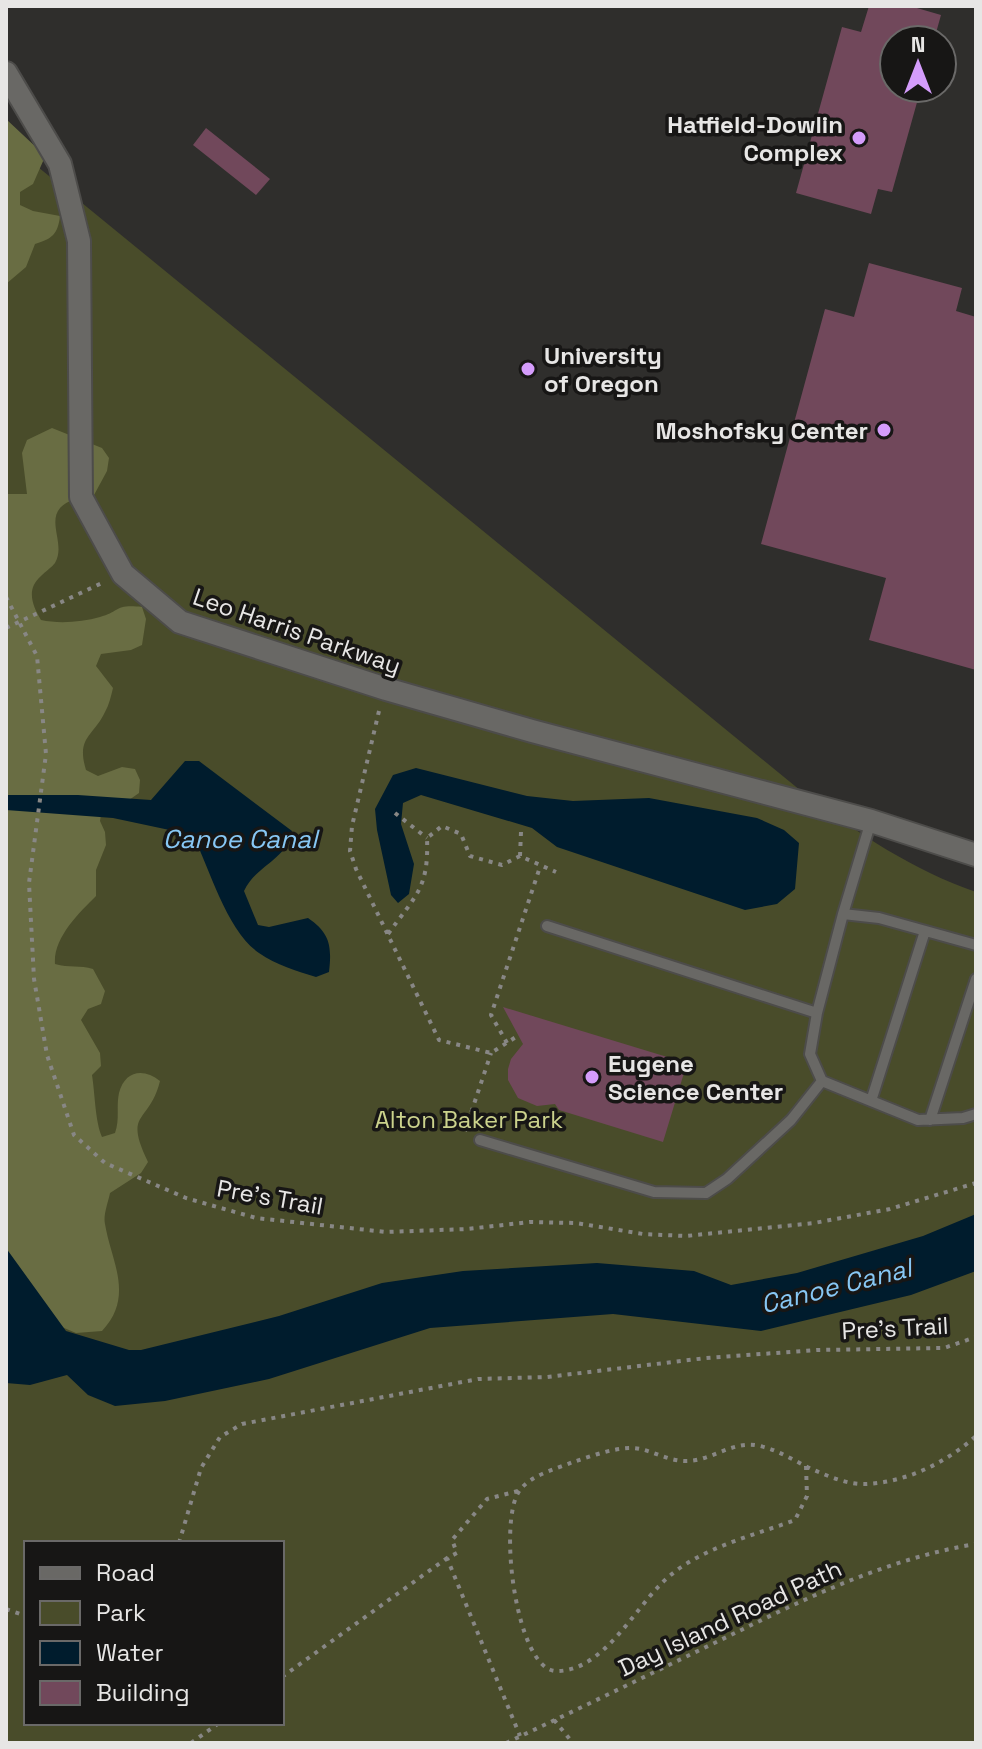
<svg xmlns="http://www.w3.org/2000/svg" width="982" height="1749" viewBox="0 0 982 1749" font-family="'Space Grotesk',sans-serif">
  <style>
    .green { fill: #494c2a; fill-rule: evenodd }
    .forest { fill: #696d43 }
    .water { fill: #001c2d }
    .building { fill: #71485b }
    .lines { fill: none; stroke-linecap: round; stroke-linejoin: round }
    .service-casing { stroke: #4d4c4a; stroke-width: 14 }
    .tertiary-casing { stroke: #4d4c4a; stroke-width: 26 }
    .path { stroke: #888785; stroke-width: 4; stroke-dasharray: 4 6; stroke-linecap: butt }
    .service { stroke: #696865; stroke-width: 10 }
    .tertiary { stroke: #696865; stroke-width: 22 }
    .poi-dot { fill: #d49cfb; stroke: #171615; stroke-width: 3 }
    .labels { text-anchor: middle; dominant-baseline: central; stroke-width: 7; stroke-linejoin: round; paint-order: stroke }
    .poi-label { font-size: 24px; font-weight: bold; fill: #e7e6e5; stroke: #171615; text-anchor: end }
    .street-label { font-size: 24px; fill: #e7e6e5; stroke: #171615 }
    .park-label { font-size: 24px; fill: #cbd28c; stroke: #171615 }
    .water-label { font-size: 26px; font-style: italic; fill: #87c7f4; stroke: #171615 }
  </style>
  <rect width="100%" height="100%" fill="#2f2e2c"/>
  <path class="green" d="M6,138L16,149L806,795C858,833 914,871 976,892V1743H6ZM26,1543H282V1723H26Z"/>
  <path class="forest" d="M6,119L38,149L44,159L33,184L20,192V205L33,211L60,216C58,234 52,239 35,244L26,267L6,284Z
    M52,428L102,448L109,458L107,471L94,495C28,504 70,538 55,563C52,567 45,572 41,576C26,589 32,605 41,620C59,624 82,622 100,617C120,612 114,604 142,607L146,619L142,645L131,650L101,654L96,666L113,688C111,696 109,705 105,712C93,737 76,737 86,770L98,776L122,767L135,769L140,780L139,793L129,800L102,808L100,821L105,832L106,845L96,870V896C79,913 53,938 55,964C69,968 80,965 93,969L105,991L101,1004L88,1009L81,1020L100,1053L101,1066L92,1075C95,1093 95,1121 102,1137L115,1133C120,1119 116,1107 119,1093C125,1070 144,1068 160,1081C149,1125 123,1110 148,1162L141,1173L110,1193C108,1203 103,1215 105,1224C111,1261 135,1296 102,1331L76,1333L50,1322L6,1262V494H27L22,453L27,440Z"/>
  <path class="water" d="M185,761H199L292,831C286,861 256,865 244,891L258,925L269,927L308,918C330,933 332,946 329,972L316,977C297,971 276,965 259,953C227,931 210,870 193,835L113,818L6,810V795H78L151,800Z
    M416,768L527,796L573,801L649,798L757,818L784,830L799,843L795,889L777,904L745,910L557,847L532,828L421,795L403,803L401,824L414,864L409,894L398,903L391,895L377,830L375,809L393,775Z
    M976,1214V1271L911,1295L761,1331L613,1314L430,1328L269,1379L165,1401L115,1406L88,1395L67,1375L30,1385L6,1383V1248L66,1331L129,1350H141L279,1316L382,1283L463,1271L597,1263L694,1271L731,1285L797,1273L923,1236Z"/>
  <path class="building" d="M869,6H910L941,15L934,40H894V88H921L892,192L878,189L871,214L796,193L842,27L861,32Z
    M206,128L270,179L256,195L193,145Z
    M869,263L962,288L956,311L976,317V670L869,640L886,578L761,544L825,309L854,317Z
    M503,1007L687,1063L663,1142L559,1110L555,1104L537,1106L518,1098L508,1080V1069L511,1059L523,1044Z"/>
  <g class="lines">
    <defs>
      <path id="service" d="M843,914L871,821
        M547,926L817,1013
        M976,945L879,918L843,914L817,1013L810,1054L822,1081L918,1120L963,1118L976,1114
        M871,1101L925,931
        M930,1120L976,979
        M480,1140L654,1192L706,1193L727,1179L791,1120L822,1081"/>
      <path id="tertiary" d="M6,73L60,164L79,241L81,497L123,574L180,622L386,689L532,731L871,821L976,855"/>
    </defs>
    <use href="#service" class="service-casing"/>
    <use href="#tertiary" class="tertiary-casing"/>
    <path class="path" d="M6,597L37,656L46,754L29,883L34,979L47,1055L74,1135L105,1163L186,1198L256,1218L386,1232L467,1229L530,1222L576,1223L643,1234L686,1236L814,1223L890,1209L976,1183
      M6,628L102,583
      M379,711L352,826L350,851L356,869L439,1040L491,1053L519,1035
      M395,813L427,838
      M520,856L521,832
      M388,934C416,895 429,888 427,838L442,826L461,834L470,856L502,865L520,856L556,872
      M507,1043L491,1015L540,867
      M465,1131L491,1053
      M806,1466L807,1496L795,1520C750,1537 694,1549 660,1585C633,1612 601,1672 556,1671C516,1670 497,1519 520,1490C531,1475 556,1469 573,1462C592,1456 612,1448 632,1448C654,1449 670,1465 696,1460C717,1456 738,1440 760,1446C782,1451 800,1465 821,1473C835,1479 852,1485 867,1484C907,1482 947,1462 976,1436
      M518,1491L487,1499L452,1540L457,1553L447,1558L520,1736
      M179,1543L201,1468L220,1437L242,1424L478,1379L547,1377L706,1358L817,1350L944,1348L976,1337
      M6,1609L26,1616
      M282,1677L447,1558
      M554,1720L573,1743
      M191,1743L219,1723
      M506,1743C581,1708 656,1671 731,1635C808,1597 890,1558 976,1544"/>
    <use href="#service" class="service"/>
    <use href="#tertiary" class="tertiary"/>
  </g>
  <g class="poi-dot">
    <circle cx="859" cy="138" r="8"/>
    <circle cx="528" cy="369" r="8"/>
    <circle cx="884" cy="430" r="8"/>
    <circle cx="592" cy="1077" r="8"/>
  </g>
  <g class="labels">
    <g class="poi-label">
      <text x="843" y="124">Hatfield-Dowlin<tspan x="843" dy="28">Complex</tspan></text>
      <text x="544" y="355" text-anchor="start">University<tspan x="544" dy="28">of Oregon</tspan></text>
      <text x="868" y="430">Moshofsky Center</text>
      <text x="608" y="1063" text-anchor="start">Eugene<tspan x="608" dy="28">Science Center</tspan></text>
    </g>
    <g class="street-label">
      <text transform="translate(297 631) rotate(19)">Leo Harris Parkway</text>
      <text transform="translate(270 1197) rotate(10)">Pre's Trail</text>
      <text transform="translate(895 1328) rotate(-3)">Pre's Trail</text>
      <text transform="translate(730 1618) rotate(-25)">Day Island Road Path</text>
    </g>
    <g class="park-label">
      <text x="469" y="1119">Alton Baker Park</text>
    </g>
    <g class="water-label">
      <text x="240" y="839">Canoe Canal</text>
      <text transform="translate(836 1286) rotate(-14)">Canoe Canal</text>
    </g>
  </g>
  <rect width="982" height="1749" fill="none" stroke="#e7e6e5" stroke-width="16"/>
  <rect x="24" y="1541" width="260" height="184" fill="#171615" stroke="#6a6968" stroke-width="2"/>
  <rect x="40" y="1567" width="40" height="12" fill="#696865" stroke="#6a6968" stroke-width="2"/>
  <text x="96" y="1581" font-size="24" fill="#e7e6e5">Road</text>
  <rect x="40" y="1601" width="40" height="24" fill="#494c2a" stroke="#6a6968" stroke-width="2"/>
  <text x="96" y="1621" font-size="24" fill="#e7e6e5">Park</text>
  <rect x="40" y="1641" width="40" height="24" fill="#001c2d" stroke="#6a6968" stroke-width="2"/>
  <text x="96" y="1661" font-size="24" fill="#e7e6e5">Water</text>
  <rect x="40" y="1681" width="40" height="24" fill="#71485b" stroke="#6a6968" stroke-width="2"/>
  <text x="96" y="1701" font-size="24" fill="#e7e6e5">Building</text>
  <g transform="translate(918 64)"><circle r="38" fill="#171615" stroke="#6a6968" stroke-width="2"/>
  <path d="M0-6L14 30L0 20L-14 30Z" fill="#d49cfb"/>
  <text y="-12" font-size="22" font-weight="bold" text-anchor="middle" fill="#e7e6e5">N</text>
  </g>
</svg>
